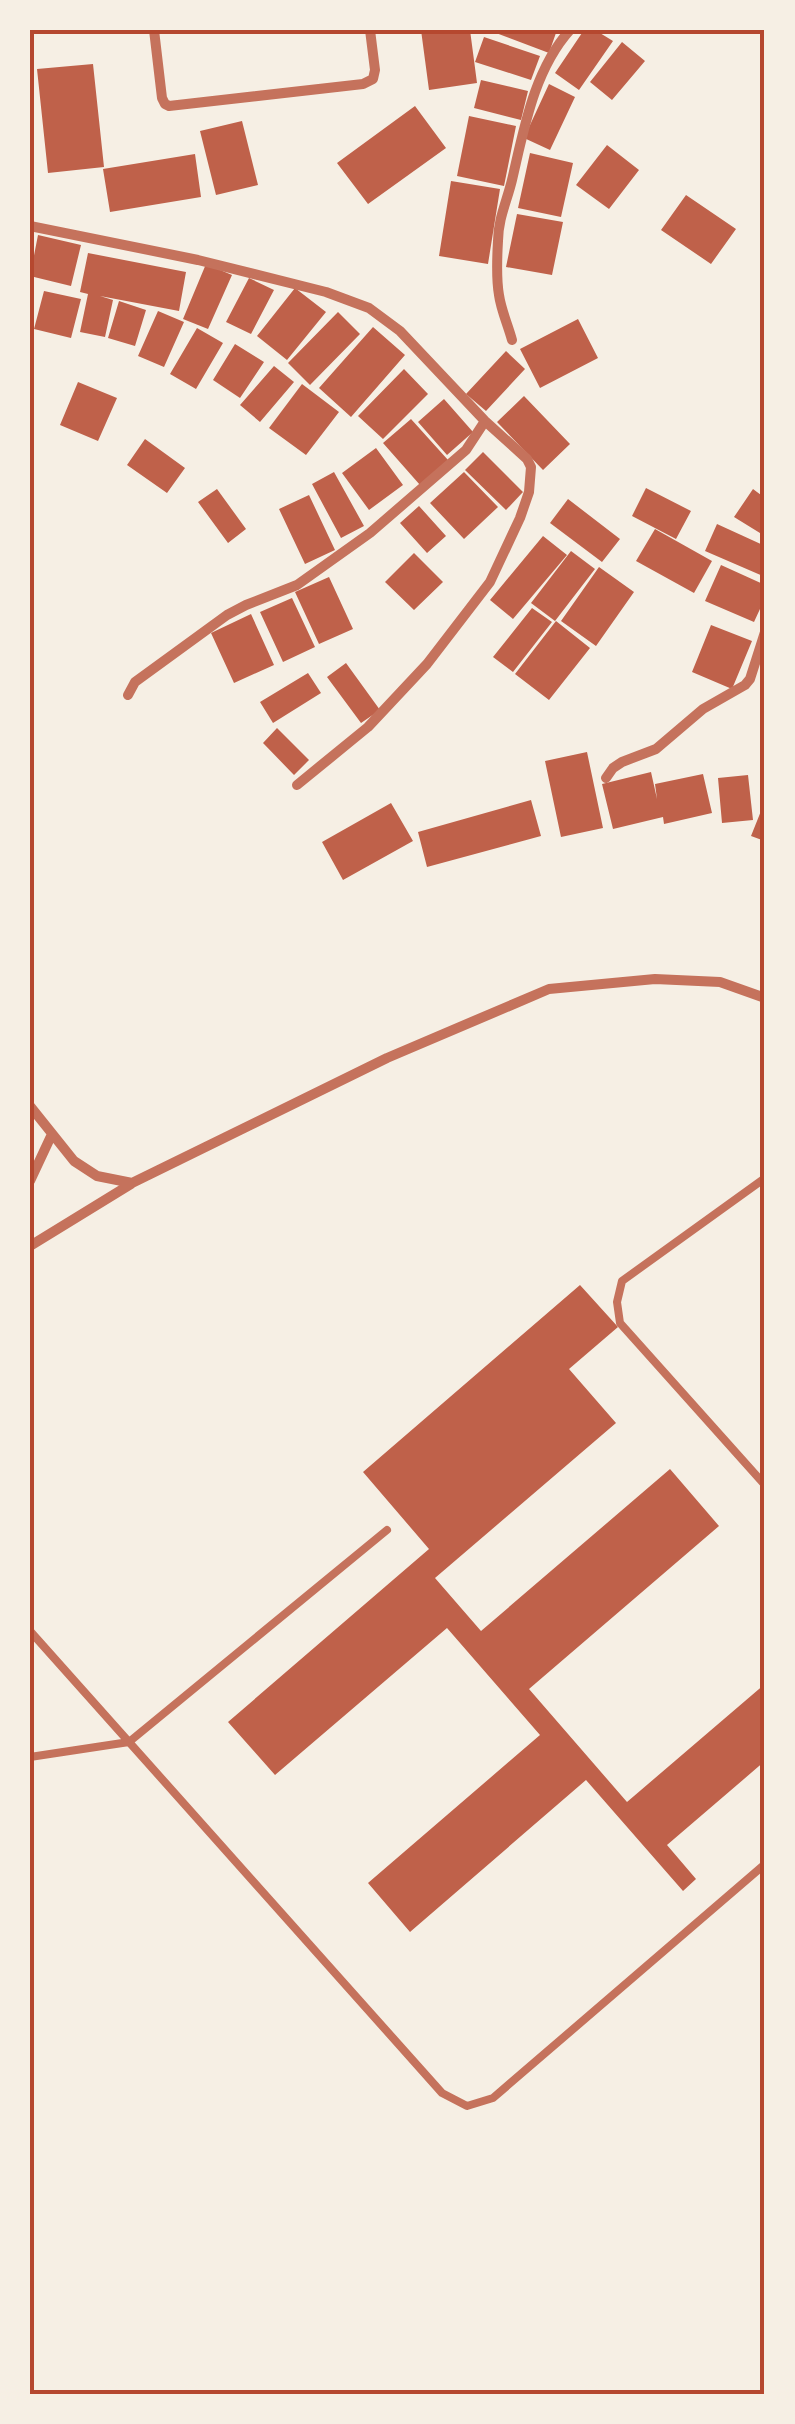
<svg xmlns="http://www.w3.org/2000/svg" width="795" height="2424" viewBox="0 0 795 2424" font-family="'Noto Sans',sans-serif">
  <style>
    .building { fill: #bf614a }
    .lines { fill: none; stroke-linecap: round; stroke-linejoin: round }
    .service { stroke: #c5725c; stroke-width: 8 }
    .minor { stroke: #c5725c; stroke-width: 10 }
    .neatline { fill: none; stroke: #b5482f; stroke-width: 4 }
  </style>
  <rect width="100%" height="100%" fill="#f6efe4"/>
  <path class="building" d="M421,30H470L477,83L429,90Z
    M488,30H557L549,53Z
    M584,30H595L613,41L579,90L555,73Z
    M484,37L540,56L531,80L475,62Z
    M622,42L645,61L612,100L590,82Z
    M93,64L104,167L48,173L37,69Z
    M481,80L528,91L521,120L474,108Z
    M549,84L575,97L550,150L524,138Z
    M415,106L446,148L368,204L337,163Z
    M469,116L516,126L504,186L457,176Z
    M242,121L258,185L216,195L200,131Z
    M607,145L639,170L609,209L576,185Z
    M530,153L573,163L561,217L518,208Z
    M195,154L201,197L110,212L103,169Z
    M451,181L500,189L488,264L439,256Z
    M686,195L736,229L711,264L661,230Z
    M517,214L563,222L552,275L506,267Z
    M38,235L81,245L71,286L30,276Z
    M88,253L186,272L179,311L100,296L113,300L105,337L80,332L88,294L80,292Z
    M206,264L232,275L208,329L183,319Z
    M249,278L274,290L251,334L226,322Z
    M295,288L326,312L287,360L257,336Z
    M44,291L81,299L71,338L34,329Z
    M119,301L146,310L135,346L108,338Z
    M158,311L184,322L164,367L138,356Z
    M338,312L360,334L310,385L288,363Z
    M578,319L598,358L540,388L520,349Z
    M373,327L405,355L351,417L319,388Z
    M197,328L223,343L196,389L170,374Z
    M235,344L264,362L240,398L213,380Z
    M506,351L525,369L486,411L466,394Z
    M274,366L294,382L260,422L240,405Z
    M404,369L428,394L383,439L358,416Z
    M78,382L117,398L98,441L60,425Z
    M302,384L339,412L306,455L269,428Z
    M524,396L570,444L543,470L497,422Z
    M444,399L473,432L447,455L418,422Z
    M411,419L448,460L420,485L383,443Z
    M145,439L185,468L167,493L127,465Z
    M376,448L403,485L369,510L342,473Z
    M483,452L523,492L506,510L465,470Z
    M334,472L364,526L341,538L312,484Z
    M464,472L498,507L464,539L430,503Z
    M646,488L691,511L676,539L632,516Z
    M217,489L246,529L228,543L198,502Z
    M753,489L765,498V536L734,517Z
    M309,495L335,550L305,564L279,509Z
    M568,499L620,539L602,562L550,523Z
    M419,506L446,536L427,553L400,523Z
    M717,524L765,546V577L705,551Z
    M655,529L712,561L694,593L636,561Z
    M543,536L567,555L513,619L490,600Z
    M571,551L595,569L555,621L531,603Z
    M414,553L443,582L414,610L385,582Z
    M721,565L765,585V598L754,622L705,601Z
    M599,567L634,592L596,646L561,621Z
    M329,577L353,629L319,644L295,592Z
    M292,598L315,647L283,662L260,612Z
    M532,608L552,622L513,672L493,657Z
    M251,614L274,665L234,683L211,633Z
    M556,621L590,648L549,700L515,674Z
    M711,625L752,641L732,689L692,672Z
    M346,663L380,710L361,723L327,677Z
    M308,673L321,693L273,723L260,702Z
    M277,728L309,760L294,775L263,743Z
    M587,752L603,828L561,837L545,761Z
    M651,772L657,799L655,784L703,774L712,813L664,824L663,817L613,829L602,784Z
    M748,775L753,820L722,823L718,778Z
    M531,800L541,836L427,867L418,832Z
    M765,801V841L751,836Z
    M391,803L413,841L343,880L322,842Z
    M580,1285L618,1327L569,1369L616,1423L435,1578L481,1631L670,1469L719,1526L529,1689L627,1802L765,1684V1761L667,1845L696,1879L683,1891L586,1780L410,1932L368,1883L540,1735L447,1628L275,1775L228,1722L429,1549L363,1472Z"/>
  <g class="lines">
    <path class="service" d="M765,1178L622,1281L617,1302L620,1323L765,1485
      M30,1631L442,2093L467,2106L493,2098L765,1864
      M30,1757L129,1742L387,1530"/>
    <path class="minor" d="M154,30L162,98L165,104L169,106L363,84L373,79L375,70L370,30
      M30,226L198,260L326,292L369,308L400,331L485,421L527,459L531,467L529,492L520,518L490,582L427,664L368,727L297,785
      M512,340C508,325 501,310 499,295C496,278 497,258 498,241C498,219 507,201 512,180C524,129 534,70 570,30
      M128,695L135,682L227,615L246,605L297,585L370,533L466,450L485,421
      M606,778L613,768L622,762L656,749L703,709L745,685L750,679L765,632
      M30,1106L74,1161L97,1176L132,1183L387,1058L549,989L655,979L720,982L765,998
      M30,1181L52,1134
      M30,1246L131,1184"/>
  </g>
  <rect width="795" height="2424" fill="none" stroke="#f6efe4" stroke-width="65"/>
  <rect x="32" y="32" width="730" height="2360" class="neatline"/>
</svg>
